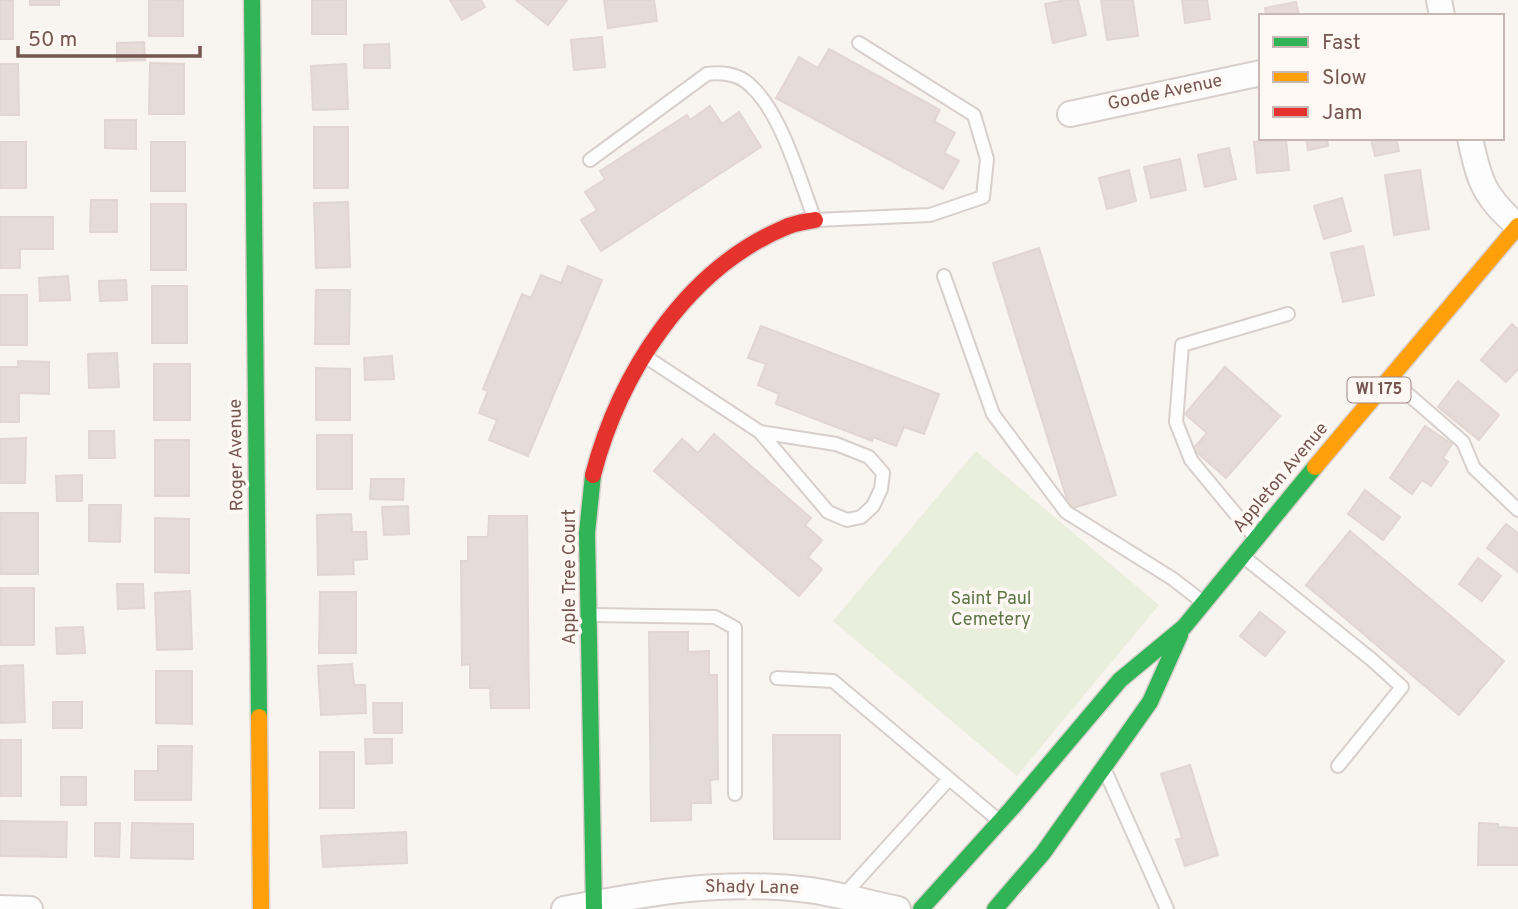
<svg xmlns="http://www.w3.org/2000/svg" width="1518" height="909" viewBox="0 0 1518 909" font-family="Overpass,sans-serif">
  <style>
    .green { fill: #eaeedc }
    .building { fill: #e5dbd7; stroke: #e1d6d3; stroke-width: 2 }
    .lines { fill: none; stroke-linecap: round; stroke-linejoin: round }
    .lane-casing { stroke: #d7cfcc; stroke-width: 16 }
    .street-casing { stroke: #d7cfcc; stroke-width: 28 }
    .fast-casing { stroke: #d9d0cd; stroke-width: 19 }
    .slow-casing { stroke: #d9d0cd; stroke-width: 19 }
    .jam-casing { stroke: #d9d0cd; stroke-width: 19 }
    .lane { stroke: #fefdfd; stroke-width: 12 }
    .street { stroke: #fefdfd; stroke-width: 24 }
    .fast { stroke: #30b455; stroke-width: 16 }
    .slow { stroke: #ff9f0a; stroke-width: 16 }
    .jam { stroke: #e5322d; stroke-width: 16 }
    .labels { text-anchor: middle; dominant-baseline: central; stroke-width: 7; stroke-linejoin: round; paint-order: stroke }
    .shield { fill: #fef8f4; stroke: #9f8781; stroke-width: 2 }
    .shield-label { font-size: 16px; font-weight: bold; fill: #765650 }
    .street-label { font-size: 18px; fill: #765650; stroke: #fef8f4 }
    .park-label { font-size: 18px; fill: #5e7546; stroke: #fef8f4 }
  </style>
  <rect width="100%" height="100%" fill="#f8f4f0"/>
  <path class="green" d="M976,451L1159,605L1017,776L833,621Z"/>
  <path class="building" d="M0,0H13V39H0Z
    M30,0H59V5H30Z
    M149,0H183V36H149Z
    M312,0H346V34H312Z
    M450,0H481L485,7L462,20Z
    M516,0H567L548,25Z
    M604,0H654L657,21L608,28Z
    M1065,0H1078L1086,35L1053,43L1045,4Z
    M1101,0H1133L1138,36L1107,40Z
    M1182,0H1207L1210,19L1185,23Z
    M1296,2L1299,16H1266L1265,8Z
    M602,37L605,67L574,70L571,40Z
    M144,42L145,60L117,61V43Z
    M389,44L390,68H364V45Z
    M829,49L940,110L934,121L955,133L944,153L959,161L943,189L776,98L799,57L818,68Z
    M150,63L184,64V114H149Z
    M0,64H18L19,115H0Z
    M346,64L348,109L313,110L311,66Z
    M710,106L722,124L739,112L761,147L601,251L581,220L597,210L585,192L605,179L600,171L687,115L690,120Z
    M105,120H136V149L105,148Z
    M314,127H348V188H314Z
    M1306,138H1327L1328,146L1308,150Z
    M1396,138L1399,151L1375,156L1371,139Z
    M1286,139L1289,170L1257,173L1254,142Z
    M0,142H26V188H0Z
    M151,142H185V191H151Z
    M1229,148L1236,179L1205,187L1198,155Z
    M1180,159L1186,190L1151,198L1144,167Z
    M1129,170L1136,201L1107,209L1099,178Z
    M1420,170L1429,229L1394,235L1385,175Z
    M1342,198L1351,231L1324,239L1314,206Z
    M91,200H117V232H90Z
    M348,202L350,267L316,268L314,203Z
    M151,204H186V270H151Z
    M0,217H53V249H20V268H0Z
    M1363,246L1374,295L1343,302L1331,253Z
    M1039,248L1116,495L1070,509L993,263Z
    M568,266L602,280L528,456L489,440L497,420L479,413L488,391L483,389L522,294L531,298L541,275L561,283Z
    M68,276L70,300L40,301L39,278Z
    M126,280L127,300L100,301L99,281Z
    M152,286H187V343H152Z
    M316,290H350L349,344H315Z
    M0,295H27V345H0Z
    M1512,324L1518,329V369L1506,382L1481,360Z
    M761,326L939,394L924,434L904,427L896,446L873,437L872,441L776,404L779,394L758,385L766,364L748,358Z
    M117,353L119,387L89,388L88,354Z
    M392,356L394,379L365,380L364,358Z
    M18,361L49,362V394L19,393V422H0V367H18Z
    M154,364H190V420H154Z
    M1225,367L1280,416L1226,478L1193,449L1207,433L1185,414Z
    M316,368L350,369V420H316Z
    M1458,381L1499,415L1479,440L1438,407Z
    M1425,426L1452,444L1443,458L1448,462L1431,486L1422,480L1412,494L1390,478Z
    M89,431H114L115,458H89Z
    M714,434L811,518L805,525L822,540L808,557L822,569L799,596L654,471L682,439L698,453Z
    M317,435H352V489H317Z
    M26,438L25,483H0V439Z
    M155,440H189V496H155Z
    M82,475V501H57L56,476Z
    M371,479H404L403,500L370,499Z
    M1365,490L1400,517L1383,540L1348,514Z
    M89,505H121L120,542L89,541Z
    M408,506L409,534L384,535L382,507Z
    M1,513H38V574H0Z
    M351,514L352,532H366L367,559L353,560L354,574L318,575L317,515Z
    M489,516H527L529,708H491L490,688H470V664L462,665L461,561H468V537H488Z
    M155,518L189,519V573L155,572Z
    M1506,524L1518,533V572L1487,548Z
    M1350,531L1504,661L1459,715L1306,585Z
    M1478,558L1501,576L1482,601L1459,584Z
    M117,584H143L144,608L118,609Z
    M0,588H34V645H0Z
    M190,591L192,649L157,650L155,593Z
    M320,592H356V653H319Z
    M1260,612L1285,632L1265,656L1240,636Z
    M83,627L85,653L57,654L56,628Z
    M649,632H688V652L709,651V675H717L718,779L710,780L711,803H691V820L651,821Z
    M352,664L354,685H365L366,713L321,715L318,666Z
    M23,665L25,722L0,723V666Z
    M156,671H192V724L156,723Z
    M53,702H82V728H53Z
    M373,703H402V733H374Z
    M773,735H840V839H774Z
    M365,739H392V763L366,764Z
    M0,740H21V796H0Z
    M158,746H192L191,800H135V771H158Z
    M320,752H354V808H320Z
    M1190,765L1218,855L1185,866L1176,840L1182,838L1161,774Z
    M61,777H86V805H61Z
    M0,821L67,822L66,857L0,856Z
    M95,823H120L119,857L95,856Z
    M132,823L193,824V859L131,858Z
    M1479,823L1498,824V827L1518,828V865H1478Z
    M406,832L407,863L323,867L321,836Z"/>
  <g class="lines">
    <defs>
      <path id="lane" d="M590,160L707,74C723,72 740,74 752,87C782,115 800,181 815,220L930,215L983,197L987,159L974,115L859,43
        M944,276L993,414L1066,512L1173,579L1200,600
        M646,357L760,432L836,444L869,457L883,473L881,489L873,506L861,517L847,520L828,512L760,432
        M1393,381L1463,442L1474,468L1518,510
        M1253,535L1191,460L1176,422L1182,345L1288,314
        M1245,558L1371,659L1402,687L1338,766
        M593,615L715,617L735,628V794
        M777,678L833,681L997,819
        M1107,775L1167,909
        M843,896L949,779"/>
      <path id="street" d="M1439,0L1442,16
        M1070,114L1261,73
        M1470,138C1479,181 1484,197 1518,226
        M0,908L30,909
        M564,909C648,893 723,879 809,890C839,894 868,903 898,909"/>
      <path id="fast" d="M252,0L259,717
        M593,475L587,533L594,909
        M921,909L1012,808L1120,680L1184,627L1315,467
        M995,909L1043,853L1150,702L1180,635"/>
      <path id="slow" d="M1315,467L1518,226
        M259,717L261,909"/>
      <path id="jam" d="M593,475C619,375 685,270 784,228C794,223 805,222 815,220"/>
    </defs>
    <use href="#lane" class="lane-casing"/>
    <use href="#street" class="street-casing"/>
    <use href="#fast" class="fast-casing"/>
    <use href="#slow" class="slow-casing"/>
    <use href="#jam" class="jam-casing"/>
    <use href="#lane" class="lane"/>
    <use href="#street" class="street"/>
    <use href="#fast" class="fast"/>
    <use href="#slow" class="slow"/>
    <use href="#jam" class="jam"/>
  </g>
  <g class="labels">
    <rect class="shield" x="1347.5" y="377.5" width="63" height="25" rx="5"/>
    <g class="shield-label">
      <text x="1379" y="390">WI 175</text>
    </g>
    <g class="street-label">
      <text transform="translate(1165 93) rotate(-12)">Goode Avenue</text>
      <text transform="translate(237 455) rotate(-91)">Roger Avenue</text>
      <text transform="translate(1281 478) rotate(-50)">Appleton Avenue</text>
      <text transform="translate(570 577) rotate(-90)">Apple Tree Court</text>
      <text transform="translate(752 888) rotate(1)">Shady Lane</text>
    </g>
    <g class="park-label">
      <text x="991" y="599">Saint Paul<tspan x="991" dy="21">Cemetery</tspan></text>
    </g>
  </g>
  <rect x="1259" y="14" width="245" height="126" fill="#fef8f4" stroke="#c8b7b2" stroke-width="2"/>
  <rect x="1273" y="37" width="35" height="10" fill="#30b455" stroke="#c8b7b2" stroke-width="2"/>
  <text x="1322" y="49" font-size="21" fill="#765650">Fast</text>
  <rect x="1273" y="72" width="35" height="10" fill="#ff9f0a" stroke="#c8b7b2" stroke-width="2"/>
  <text x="1322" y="84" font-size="21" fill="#765650">Slow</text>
  <rect x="1273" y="107" width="35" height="10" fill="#e5322d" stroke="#c8b7b2" stroke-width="2"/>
  <text x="1322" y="119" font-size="21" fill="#765650">Jam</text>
  <path d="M18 46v10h182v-10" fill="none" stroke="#765650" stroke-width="3.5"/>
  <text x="28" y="46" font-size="21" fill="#765650" stroke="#fef8f4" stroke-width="5" paint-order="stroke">50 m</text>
</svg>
